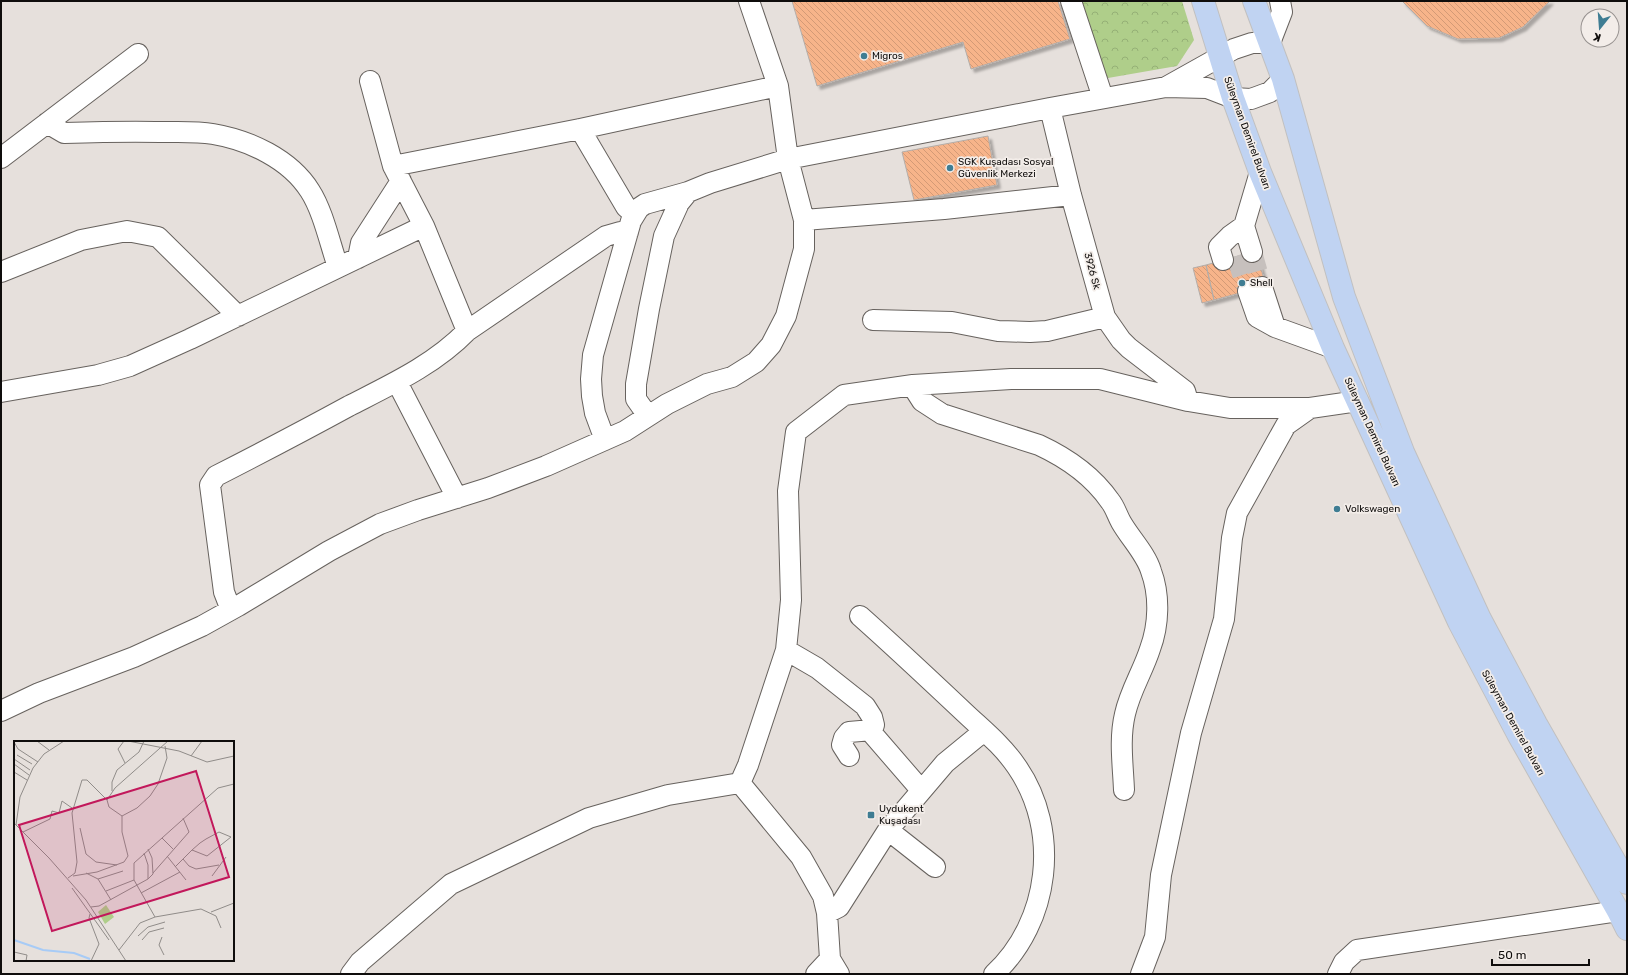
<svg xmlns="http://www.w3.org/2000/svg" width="1628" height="975" viewBox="0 0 1628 975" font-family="Rubik,sans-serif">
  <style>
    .forest { fill: url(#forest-crowns) }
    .building { fill: url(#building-back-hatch); stroke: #b3ada9; filter: url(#shadow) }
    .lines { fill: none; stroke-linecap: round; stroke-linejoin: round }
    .minor-tunnel { stroke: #c6c0bd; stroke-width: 20; stroke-dasharray: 20 10; stroke-linecap: butt }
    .minor-casing { stroke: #67625e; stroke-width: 22 }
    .highway-casing { stroke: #c1c0c0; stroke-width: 24 }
    .minor { stroke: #fff; stroke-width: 20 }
    .highway { stroke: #c0d3f2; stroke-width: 22 }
    .poi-dot { fill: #3f7d93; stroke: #f3ede9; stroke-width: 1.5 }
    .labels { text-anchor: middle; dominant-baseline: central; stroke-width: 3.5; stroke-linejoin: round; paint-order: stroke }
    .poi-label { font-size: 10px; fill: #0f0d0c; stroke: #f3ede9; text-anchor: start }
    .street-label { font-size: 10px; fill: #0f0d0c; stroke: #f3ede9 }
    .inset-river { fill: none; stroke: #a7cbf6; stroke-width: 2 }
    .inset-road { fill: none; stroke: #908c89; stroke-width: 1 }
    .view { fill: #c2185b; fill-opacity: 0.15; stroke: #c2185b; stroke-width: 2 }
    .inset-edge { fill: none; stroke: #0f0d0c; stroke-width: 2 }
  </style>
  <defs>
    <pattern id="forest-crowns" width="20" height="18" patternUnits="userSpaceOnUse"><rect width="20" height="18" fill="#afce8a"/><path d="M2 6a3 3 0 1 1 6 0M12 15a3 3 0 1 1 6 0" fill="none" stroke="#95b076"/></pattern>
    <pattern id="building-back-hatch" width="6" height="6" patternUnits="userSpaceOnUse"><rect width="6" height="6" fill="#f7b48a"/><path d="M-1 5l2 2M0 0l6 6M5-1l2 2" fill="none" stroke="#d39a76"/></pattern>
    <filter id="shadow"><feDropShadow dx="3.5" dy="3.5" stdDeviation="1" flood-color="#0004"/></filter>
  </defs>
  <rect width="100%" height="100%" fill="#e6e0dc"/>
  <path class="forest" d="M1080,1H1182L1194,40L1177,66L1108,78L1098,57Z"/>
  <path class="building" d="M792,1H1058L1070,39L971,69L963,42L817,86Z
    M1402,1H1550L1523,27L1499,38L1458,39L1427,26Z
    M988,136L997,185L914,200L902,152Z
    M1256,251L1266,286L1214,300L1206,265Z
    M1206,265L1214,300L1202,303L1193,268Z"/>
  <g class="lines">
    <path class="minor-tunnel" d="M1252,252L1262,287
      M1236,256L1248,291"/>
    <defs>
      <path id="minor" d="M1071,1L1103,98
        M370,81L393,166L424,226L467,331
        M1166,87L1234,49L1252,43H1270L1282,12L1280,1
        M1050,108L1071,195L1105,317L1121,340L1129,348L1185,391L1188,401
        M47,123L64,133C96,132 129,131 161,132C178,132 196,131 213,134C249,140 290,159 310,191C323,211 330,244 338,267
        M580,129L626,207L634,214
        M1,158L138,54
        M393,166L580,129L778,86
        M804,220L944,209L1071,195
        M1244,226L1252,252
        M358,258L361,243L401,181
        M1223,260L1219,247L1230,236L1244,226L1260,172
        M1,272L81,240L127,231L158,237L238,316
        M1262,287L1275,327
        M1248,291L1257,317L1275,327L1333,348
        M873,320L952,322L998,331L1030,332L1047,331L1105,317
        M397,382L457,498
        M913,385L915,390L922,401L942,414L1039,445C1067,458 1092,475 1110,501C1115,507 1117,515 1121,522C1130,538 1146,554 1151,571C1160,595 1159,625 1150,649C1143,671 1130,691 1125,714C1119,739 1123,765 1124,790
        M1,392L98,375L130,366L190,339L424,226
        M648,416L636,399V384L649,309L664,236L679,203L688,192L710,183L788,159L1050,108L1166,87L1207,88L1233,98L1251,99L1270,92L1283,79
        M605,440L595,413L592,396L591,379L593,355L631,221L639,208L645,204L688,192
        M231,610L224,592L210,485L216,476C261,453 305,430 349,406C390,385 434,365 467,331L606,236L620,232H628
        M860,616C896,648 930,680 965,713C983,730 1003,746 1017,767C1061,831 1050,922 994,974
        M786,650L817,668L865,706L872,717L874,725L872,730L849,732L844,738L842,745L849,756
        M1,711L39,693L134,657L202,626L238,606L329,551L380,524L418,510L488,488L546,466L625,431L667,404L707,384L732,377L756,362L771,345L786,316L804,249V220L788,159L778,86L749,1
        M870,731L921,790
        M740,783L748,765L786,650L791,600L788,491L796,432L844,395L913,385L1011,379H1100L1188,401L1230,408H1310
        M740,783L801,857L823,896L827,913L830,959L839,974
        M888,830L935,867
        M827,913L839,907L888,830L945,763L984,731
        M351,974L360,962L451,884L589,818L668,795L740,783
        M816,974L830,959
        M1141,974L1155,937L1161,875L1191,733L1224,619L1232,538L1237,513L1286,425L1310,408L1358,401
        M1338,974L1344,962L1357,950L1618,911"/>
      <path id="highway" d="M1203,1L1233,98L1260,172L1333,348L1459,622L1518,734L1618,911L1627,929
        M1254,1L1283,79L1344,297L1403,452L1480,619L1536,724L1627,883"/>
    </defs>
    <use href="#minor" class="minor-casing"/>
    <use href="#highway" class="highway-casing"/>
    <use href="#minor" class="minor"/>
    <use href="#highway" class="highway"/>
  </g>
  <g class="poi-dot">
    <circle cx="864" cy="56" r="4"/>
    <circle cx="950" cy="168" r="4"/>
    <circle cx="1242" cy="283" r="4"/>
    <circle cx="1337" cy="509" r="4"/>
    <rect x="867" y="811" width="8" height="8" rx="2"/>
  </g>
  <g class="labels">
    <g class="poi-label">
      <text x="872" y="56">Migros</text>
      <text x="958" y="162">SGK Kuşadası Sosyal<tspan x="958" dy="12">Güvenlik Merkezi</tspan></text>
      <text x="1250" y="283">Shell</text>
      <text x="1345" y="509">Volkswagen</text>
      <text x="879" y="809">Uydukent<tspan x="879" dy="12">Kuşadası</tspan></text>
    </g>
    <g class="street-label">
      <text transform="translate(1247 133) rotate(70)">Süleyman Demirel Bulvarı</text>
      <text transform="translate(1092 271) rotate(75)">3926 Sk</text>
      <text transform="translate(1372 432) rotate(65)">Süleyman Demirel Bulvarı</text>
      <text transform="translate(1513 723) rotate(61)">Süleyman Demirel Bulvarı</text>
    </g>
  </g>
  <g transform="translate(14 741)">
    <rect width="220" height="220" fill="#e6e0dc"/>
    <path d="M92,164L100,176L91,183L84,171Z" fill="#afce8a"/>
    <path class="inset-river" d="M0,199L29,209L60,212L76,218"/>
    <path class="inset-road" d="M23,0L35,9M110,0L104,8L111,22M114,0L165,10L193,21L220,15M0,1L4,8L24,21M3,14L18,23M177,15L188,0M0,18L16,29M0,23L15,34M0,31L13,39M98,50V41L103,29L125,11L130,0M93,59L101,47L154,0M108,75L123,67L136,55L144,43L153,17L151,5M0,82L35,117L72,159L112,220M2,84L6,56L19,27L30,13L50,0M66,87L72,113L82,121L103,124M9,91L36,78L38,70L45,72L48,60L58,67M148,97L159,108M153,115L172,139M169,118L175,125L182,128L205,124M161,126L178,109L186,102L192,98L205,91L217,96L193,115L178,109M72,132L84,138L97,159M139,132L175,91L169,77M59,135L83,131L110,121L114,115L108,91V75M198,135L212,116M54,137L61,132L63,121L58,72L68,39H73L93,59L95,66L108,75M84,138L109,130M134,138L139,133L138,117L134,108M58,147L95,199M92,150L120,139M127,152L166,131M77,166L85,165L134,138V124L130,112M197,171L220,162M76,173L75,177L85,203L77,220M141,176L187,168L202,175L207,187M124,195L134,186L151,181M148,196L145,204L150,214M128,199L135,191L150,187M105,209L126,182L141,176L120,139V122L204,47L220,43M0,211L13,214L12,220"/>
    <path class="view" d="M182,30L215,136L38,190L5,84Z"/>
    <rect width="220" height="220" class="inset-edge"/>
  </g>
  <rect width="1628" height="975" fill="none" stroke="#0f0d0c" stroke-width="4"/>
  <g transform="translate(1600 28) rotate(197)"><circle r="19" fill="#f3ede9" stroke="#989391"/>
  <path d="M0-3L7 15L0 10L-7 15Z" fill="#3f7d93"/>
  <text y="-6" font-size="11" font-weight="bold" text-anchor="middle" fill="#0f0d0c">K</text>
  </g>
  <path d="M1492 959v6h97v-6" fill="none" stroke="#0f0d0c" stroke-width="2"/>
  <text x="1498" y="959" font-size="12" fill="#0f0d0c" stroke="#f3ede9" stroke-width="3" paint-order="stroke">50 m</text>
</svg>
